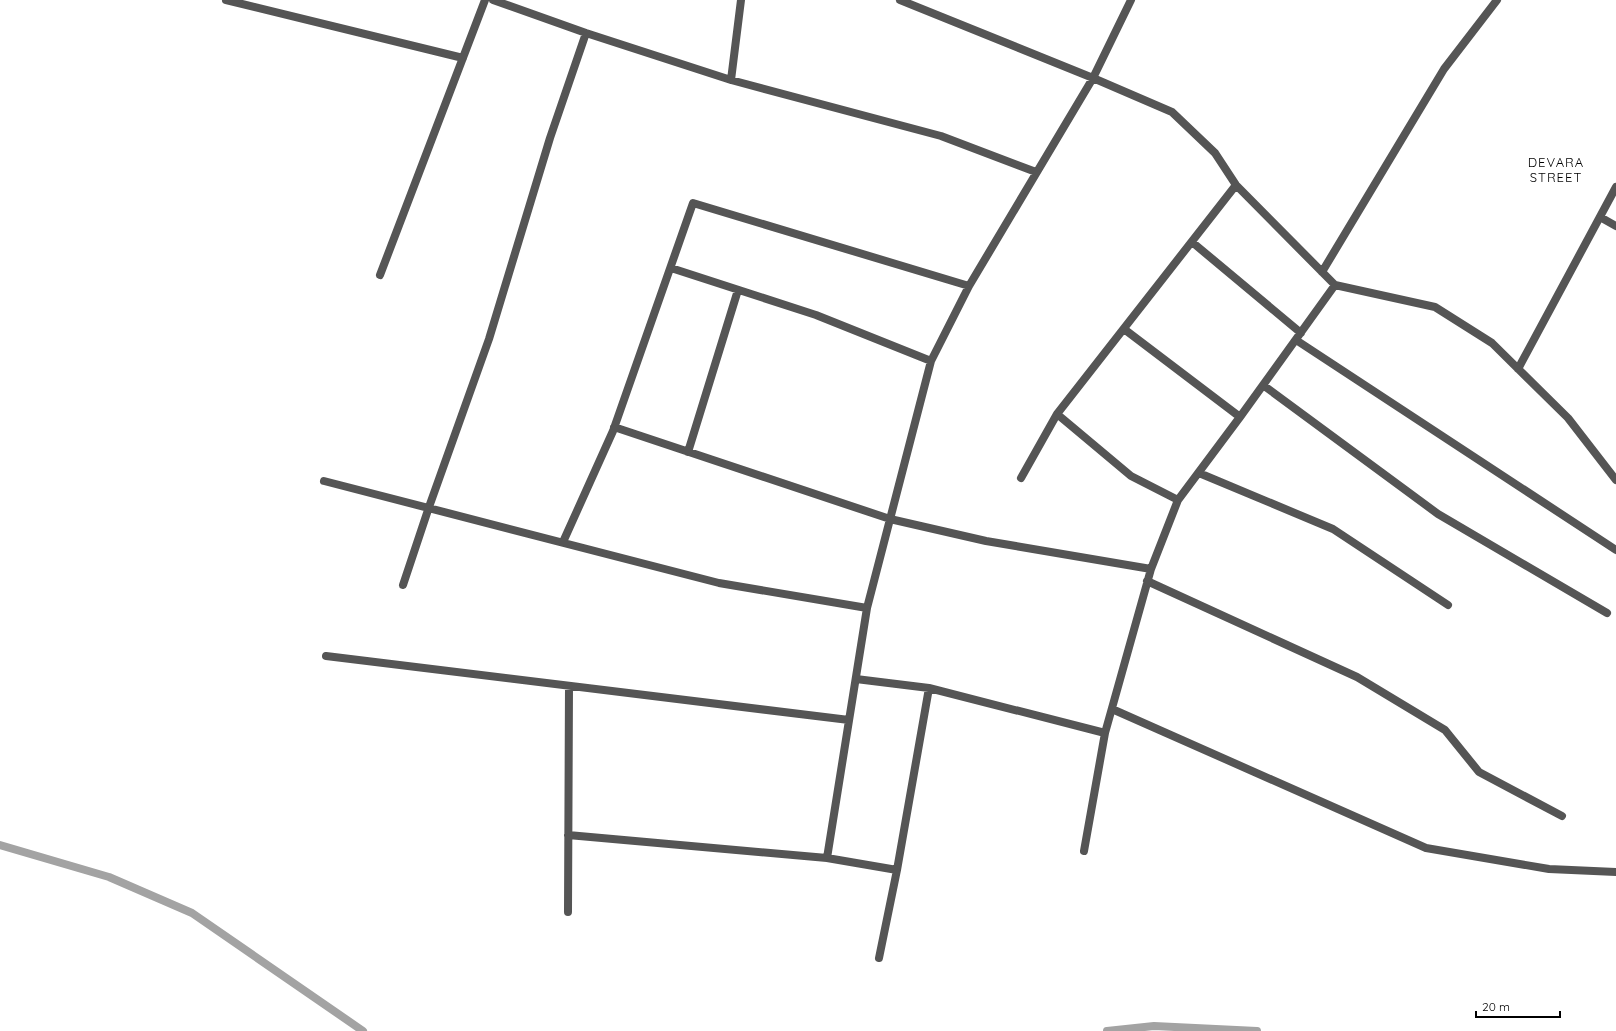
<svg xmlns="http://www.w3.org/2000/svg" width="1616" height="1031" viewBox="0 0 1616 1031" font-family="Quicksand,sans-serif">
  <style>
    .lines { fill: none; stroke-linecap: round; stroke-linejoin: round }
    .stream { stroke: #a3a3a3; stroke-width: 8 }
    .street { stroke: #555; stroke-width: 8 }
    .labels { text-anchor: middle; dominant-baseline: central; stroke-width: 4; stroke-linejoin: round; paint-order: stroke }
    .neighbourhood-label { font-size: 13px; letter-spacing: 1px; fill: #000; stroke: #fff }
  </style>
  <rect width="100%" height="100%" fill="#fff"/>
  <g class="lines">
    <path class="stream" d="M0,845L109,877L192,913L363,1031
      M1107,1031L1154,1026L1257,1031"/>
    <path class="street" d="M226,0L463,58
      M493,0L586,33L731,80L941,136L1036,172
      M900,0L1093,78L1172,112L1215,153L1236,185L1335,285L1435,307L1492,343L1568,418L1616,480
      M731,80L741,0
      M1600,217L1616,226
      M1192,242L1301,333
      M671,268L816,315L931,361
      M1322,272L1444,69L1497,0
      M380,275L485,0
      M1124,329L1240,417
      M1296,340L1616,550
      M1518,369L1616,187
      M1263,385L1438,514L1607,613
      M1057,414L1131,476L1178,500
      M614,427L890,519L986,541L1151,569
      M688,452L738,290
      M1199,473L1333,529L1448,605
      M1021,478L1057,414L1236,185
      M324,481L719,583L867,608
      M563,542L613,431L693,203L969,286
      M1147,581L1357,677L1445,730L1479,772L1562,816
      M403,585L429,507L489,339L550,138L586,33
      M326,656L849,720
      M856,679L929,688L1105,733
      M1112,709L1426,848L1549,869L1616,872
      M568,835L827,858L897,870
      M1084,851L1105,733L1151,569L1178,500L1240,417L1335,285
      M827,858L867,608L931,361L969,286L1093,78L1131,0
      M568,912L569,686
      M879,958L897,870L929,688"/>
  </g>
  <g class="labels">
    <g class="neighbourhood-label">
      <text x="1556" y="162">DEVARA<tspan x="1556" dy="15">STREET</tspan></text>
    </g>
  </g>
  <path d="M1476 1011v6h84v-6" fill="none" stroke="#000000" stroke-width="2"/>
  <text x="1482" y="1011" font-size="12" fill="#000000" stroke="#ffffff" stroke-width="3" paint-order="stroke">20 m</text>
</svg>
